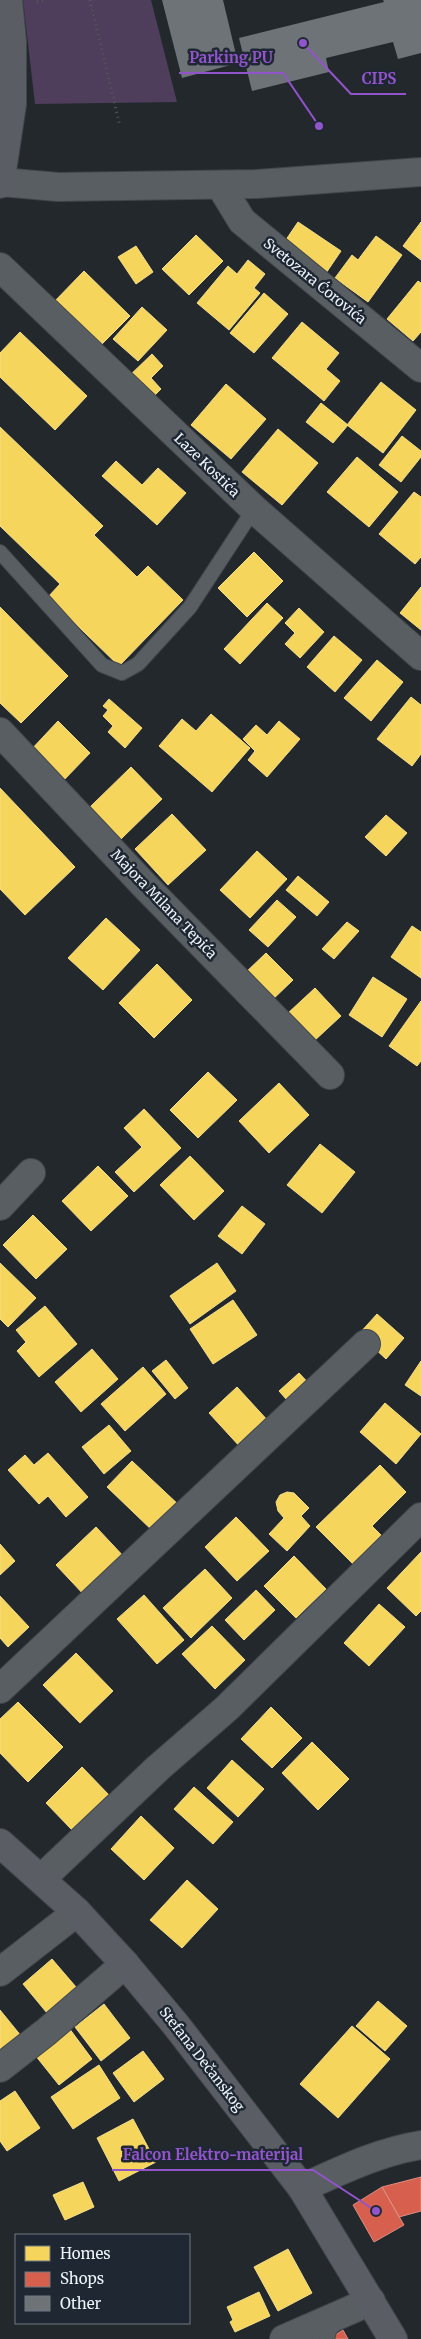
<svg xmlns="http://www.w3.org/2000/svg" width="421" height="2339" viewBox="0 0 421 2339" font-family="Merriweather,serif">
  <style>
    .green { fill: #4e3e5b }
    .homes { fill: #f6d55c; stroke: #f3de8b }
    .shops { fill: #d6604d; stroke: #dd8c81 }
    .building { fill: #6d7377 }
    .lines { fill: none; stroke-linecap: round; stroke-linejoin: round }
    .service-casing { stroke: #42464b; stroke-width: 16 }
    .minor-casing { stroke: #42464b; stroke-width: 30 }
    .tertiary-casing { stroke: #42464b; stroke-width: 30 }
    .secondary-casing { stroke: #42464b; stroke-width: 30 }
    .path { stroke: #55585d; stroke-width: 3; stroke-dasharray: 1 4; stroke-linecap: butt }
    .service { stroke: #595e63; stroke-width: 14 }
    .minor { stroke: #595e63; stroke-width: 28 }
    .tertiary { stroke: #595e63; stroke-width: 28 }
    .secondary { stroke: #5a5d64; stroke-width: 28 }
    .labels { text-anchor: middle; dominant-baseline: central; stroke-width: 5; stroke-linejoin: round; paint-order: stroke }
    .street-label { font-size: 14px; fill: #edf3fa; stroke: #1e2732 }
    .leader { fill: none; stroke: #9254cb; stroke-width: 2 }
    .callout-dot { fill: #9254cb; stroke: #1e2732; stroke-width: 2 }
    .callout-label { font-size: 15px; text-anchor: middle; font-weight: bold; fill: #9254cb; stroke: #1e2732; stroke-width: 5; stroke-linejoin: round; paint-order: stroke }
  </style>
  <rect width="100%" height="100%" fill="#23282d"/>
  <path class="green" d="M23,0H151L177,102L35,104Z"/>
  <path class="homes" d="M298,222L341,251L324,276L281,247Z
    M421,222V260L403,246Z
    M196,235L223,261L189,295L162,269Z
    M376,236L402,255L368,302L335,278L352,255L358,260Z
    M136,246L153,272L136,284L118,257Z
    M248,260L265,274L254,288L260,293L229,330L197,303L228,266L237,274Z
    M84,271L130,316L97,349L52,304Z
    M418,281L421,283V332L413,341L387,319Z
    M264,293L288,314L254,353L230,333Z
    M142,307L167,330L138,361L113,339Z
    M302,322L339,353L326,369L340,381L324,401L272,358Z
    M20,332L87,396L55,430L0,377V353Z
    M152,354L163,366L151,378L161,389L148,402L126,379Z
    M381,382L416,410L383,453L347,425Z
    M226,384L266,419L231,459L191,425Z
    M321,403L348,425L333,443L306,422Z
    M0,427L103,526L94,535L137,577L148,566L183,600L119,666L48,597L60,584L0,526Z
    M278,429L318,463L282,505L242,472Z
    M402,436L421,451V457L401,482L379,465Z
    M357,457L398,492L369,527L327,492Z
    M116,461L142,485L158,468L186,493L157,525L102,476Z
    M414,492L421,497V557L415,564L379,534Z
    M254,552L283,581L247,617L218,588Z
    M421,587V630L400,613Z
    M267,603L283,618L240,664L224,649Z
    M0,607L68,676L21,723L0,703Z
    M299,608L324,632L300,658L285,644L295,633L285,623Z
    M334,636L362,660L335,692L307,667Z
    M377,660L403,682L371,721L344,698Z
    M411,697L421,705V754L412,766L377,739Z
    M109,699L142,728L125,748L108,732L113,726L103,716L108,710L103,706Z
    M211,714L250,748L212,792L159,746L182,719L196,731Z
    M58,721L90,753L61,783L29,752Z
    M279,721L300,739L267,777L248,760L255,751L243,739L256,725L267,735Z
    M131,767L162,799L121,839L90,807Z
    M0,788L75,867L25,915L0,889Z
    M172,814L206,850L168,885L135,849Z
    M386,815L407,833L386,856L365,837Z
    M257,851L287,879L250,918L220,890Z
    M298,876L329,902L317,916L286,890Z
    M277,900L296,917L268,947L249,930Z
    M106,918L140,950L103,990L68,958Z
    M347,922L359,931L334,959L322,949Z
    M412,926L421,932V978L391,957Z
    M266,953L293,980L268,1004L242,976Z
    M157,964L192,1000L154,1038L119,1003Z
    M373,977L407,999L382,1037L349,1015Z
    M315,988L341,1016L313,1042L287,1014Z
    M421,1001V1061L417,1066L389,1046Z
    M208,1072L237,1100L198,1138L170,1110Z
    M279,1083L309,1115L269,1153L239,1121Z
    M144,1109L181,1148L134,1192L115,1172L142,1147L124,1128Z
    M320,1144L355,1172L322,1213L287,1185Z
    M190,1156L224,1191L194,1220L160,1185Z
    M98,1166L128,1196L91,1231L62,1201Z
    M242,1206L265,1224L242,1254L218,1236Z
    M33,1215L67,1249L36,1279L3,1245Z
    M0,1263L36,1298L8,1327L0,1319Z
    M217,1263L236,1291L190,1324L170,1296Z
    M233,1300L257,1335L213,1364L190,1329Z
    M45,1306L77,1344L39,1377L17,1351L26,1342L16,1330Z
    M377,1314L404,1338L386,1359L359,1334Z
    M92,1349L118,1379L81,1412L55,1382Z
    M166,1360L188,1388L175,1399L152,1371Z
    M421,1361V1396L405,1385Z
    M143,1367L166,1394L125,1431L101,1404Z
    M299,1373L314,1389L294,1408L279,1391Z
    M237,1387L270,1423L242,1449L209,1413Z
    M385,1403L421,1434L396,1464L360,1432Z
    M109,1425L131,1451L104,1474L82,1447Z
    M48,1453L88,1497L66,1517L48,1496L39,1504L8,1470L25,1455L34,1465Z
    M132,1461L181,1507L156,1534L107,1487Z
    M380,1465L406,1492L372,1526L385,1539L356,1567L316,1527Z
    M287,1492L294,1493L309,1508L301,1516L310,1526L287,1551L269,1534L284,1518L278,1511L276,1502L280,1495Z
    M236,1517L269,1551L237,1581L205,1547Z
    M96,1527L126,1559L86,1597L56,1565Z
    M0,1544L15,1561L0,1575Z
    M421,1552V1611L416,1616L387,1588Z
    M294,1556L326,1589L296,1618L264,1586Z
    M205,1569L232,1598L191,1638L163,1608Z
    M256,1590L275,1610L244,1640L225,1620Z
    M144,1595L184,1640L157,1664L117,1619Z
    M0,1596L29,1627L8,1647L0,1638Z
    M379,1604L405,1627L369,1666L344,1643Z
    M212,1626L245,1660L215,1689L182,1654Z
    M76,1653L113,1691L80,1723L43,1685Z
    M18,1702L63,1747L28,1782L0,1753V1719Z
    M271,1707L302,1738L272,1768L241,1739Z
    M312,1742L349,1779L318,1810L282,1773Z
    M232,1760L264,1789L238,1817L207,1788Z
    M82,1767L109,1795L73,1831L46,1803Z
    M194,1787L233,1822L213,1844L174,1809Z
    M141,1816L174,1848L144,1880L111,1849Z
    M187,1880L218,1909L182,1948L150,1920Z
    M52,1959L82,1994L52,2019L23,1984Z
    M378,2001L407,2026L385,2051L356,2026Z
    M104,2004L130,2038L101,2061L75,2027Z
    M0,2010L26,2042L0,2062Z
    M352,2026L390,2059L338,2118L300,2084Z
    M69,2028L92,2059L59,2085L35,2055Z
    M143,2051L164,2079L134,2102L113,2073Z
    M99,2065L120,2098L73,2129L51,2097Z
    M15,2091L40,2128L7,2151L0,2141V2101Z
    M133,2119L156,2162L119,2181L97,2138Z
    M83,2182L94,2207L65,2220L53,2195Z
    M288,2249L312,2293L278,2311L254,2267Z
    M259,2292L270,2316L235,2332L230,2322L233,2320L227,2307Z"/>
  <path class="shops" d="M421,2177V2211L399,2217L382,2187Z
    M382,2187L404,2225L374,2242L353,2205Z
    M343,2330L348,2339H329Z"/>
  <path class="building" d="M162,0H223L238,63L182,78Z
    M383,0H421V53L398,59L393,42L326,58L329,72L252,91L239,38L384,2Z"/>
  <g class="lines">
    <defs>
      <path id="service" d="M0,552L102,665L122,673L138,664L190,607L254,509
        M327,2339L329,2331L338,2319"/>
      <path id="minor" d="M1,182L58,187L257,184L421,172
        M220,185L242,221L421,368
        M0,267L254,509L421,656
        M0,732L145,886L330,1075
        M0,1206L31,1173
        M0,1689L366,1344
        M41,1879L158,1768L227,1708L421,1517
        M0,1972L77,1912
        M0,2068L46,2032L125,1964
        M284,2339L371,2301"/>
      <path id="tertiary" d="M302,2188C342,2170 378,2152 421,2145"/>
      <path id="secondary" d="M0,184L12,104V41L8,0
        M0,1843L77,1912L125,1964L176,2025L302,2188L393,2339"/>
    </defs>
    <use href="#service" class="service-casing"/>
    <use href="#minor" class="minor-casing"/>
    <use href="#tertiary" class="tertiary-casing"/>
    <use href="#secondary" class="secondary-casing"/>
    <path class="path" d="M90,0L120,126
      M37,2L46,0"/>
    <use href="#service" class="service"/>
    <use href="#minor" class="minor"/>
    <use href="#tertiary" class="tertiary"/>
    <use href="#secondary" class="secondary"/>
  </g>
  <g class="labels">
    <g class="street-label">
      <text transform="translate(315 281) rotate(39)">Svetozara Ćorovića</text>
      <text transform="translate(207 465) rotate(44)">Laze Kostića</text>
      <text transform="translate(164 904) rotate(46)">Majora Milana Tepića</text>
      <text transform="translate(202 2059) rotate(52)">Stefana Dečanskog</text>
    </g>
  </g>
  <path class="leader" d="M319 126L283 73H179M303 43L351 94H406M376 2211L313 2170H112"/>
  <g class="callout-dot">
    <circle cx="319" cy="126" r="5"/>
    <circle cx="303" cy="43" r="5"/>
    <circle cx="376" cy="2211" r="5"/>
  </g>
  <g class="callout-label">
    <text x="231" y="63">Parking PU</text>
    <text x="379" y="84">CIPS</text>
    <text x="213" y="2160">Falcon Elektro-materijal</text>
  </g>
  <rect x="15" y="2234" width="175" height="90" fill="#1e2732" stroke="#717982"/>
  <rect x="25" y="2246" width="25" height="15" fill="#f6d55c" stroke="#717982"/>
  <text x="60" y="2259" font-size="15" fill="#edf3fa">Homes</text>
  <rect x="25" y="2272" width="25" height="15" fill="#d6604d" stroke="#717982"/>
  <text x="60" y="2284" font-size="15" fill="#edf3fa">Shops</text>
  <rect x="25" y="2296" width="25" height="15" fill="#6d7377" stroke="#717982"/>
  <text x="60" y="2309" font-size="15" fill="#edf3fa">Other</text>
</svg>
